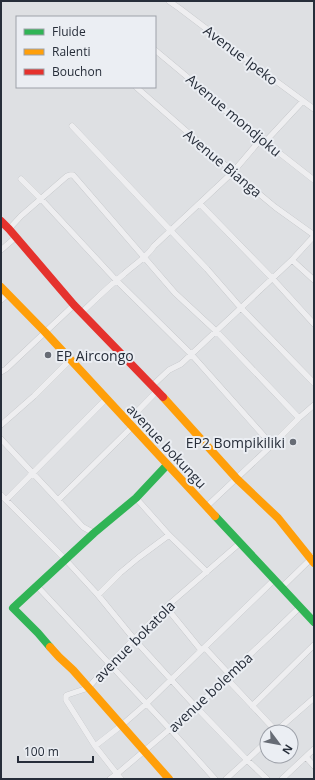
<svg xmlns="http://www.w3.org/2000/svg" width="315" height="780" viewBox="0 0 315 780" font-family="'Open Sans',sans-serif">
  <style>
    .lines { fill: none; stroke-linecap: round; stroke-linejoin: round }
    .street-casing { stroke: #bcbec1; stroke-width: 6 }
    .street { stroke: #eeeef0; stroke-width: 5.5 }
    .fast { stroke: #30b455; stroke-width: 8 }
    .slow { stroke: #ff9f0a; stroke-width: 8 }
    .jam { stroke: #e5322d; stroke-width: 8 }
    .poi-dot { fill: #676c75; stroke: #ebeef3; stroke-width: 1.5 }
    .labels { text-anchor: middle; dominant-baseline: central; stroke-width: 4; stroke-linejoin: round; paint-order: stroke }
    .street-label { font-size: 14px; fill: #272e3a; stroke: #ebeef3 }
    .poi-label { font-size: 14px; fill: #272e3a; stroke: #ebeef3; text-anchor: start }
  </style>
  <rect width="100%" height="100%" fill="#dee0e3"/>
  <g class="lines">
    <defs>
      <path id="street" d="M169,1L179,8L261,70L314,109
        M155,50L185,75L217,104L314,180
        M136,87L233,172L275,207L314,235
        M72,126L171,231L207,269L241,308L314,383
        M265,142L303,101
        M21,179L41,199L116,280L191,354L272,445
        M200,204L273,279L314,324
        M9,229L21,216L67,176L70,175H73L175,293L216,331L299,418
        M1,250L16,237
        M292,260L314,280
        M1,300L8,294
        M82,312C96,299 109,286 124,274C134,265 147,257 154,246L233,172L261,139
        M1,372L6,369L74,305
        M153,385L169,370L181,364L292,260L314,236
        M127,422L158,390
        M1,425L34,396L70,360
        M1,439L83,527L94,533
        M1,495L65,559L98,595L134,639L196,707L247,760L267,779
        M136,498L169,535L207,572
        M6,500L106,399
        M58,500L132,427
        M206,507L272,445L299,418L314,405
        M37,586L170,729L215,779
        M282,587L314,556
        M98,595L120,573L138,558L169,535
        M166,607L201,650
        M205,648L230,675L229,681L276,731
        M252,706L314,645
        M275,732L314,698
        M95,746L122,725L146,704L274,580
        M306,757L314,766
        M110,779L117,774L95,746L66,700V696L67,695L88,688L109,664L166,607L240,543
        M121,779L117,774L196,707L230,675L242,662L274,632L300,607
        M226,779L247,760L267,741
        M282,779L314,749"/>
    </defs>
    <use href="#street" class="street-casing"/>
    <use href="#street" class="street"/>
    <path class="fast" d="M215,516L314,622
      M50,647L38,633L13,608L94,533L136,498L167,465"/>
    <path class="slow" d="M1,287L45,332L215,516
      M163,397L237,479L278,518L314,563
      M50,647L59,657L73,670L169,779"/>
    <path class="jam" d="M1,221L9,229L74,305L163,397"/>
  </g>
  <g class="poi-dot">
    <circle cx="48" cy="355" r="4"/>
    <circle cx="293" cy="442" r="4"/>
  </g>
  <g class="labels">
    <g class="street-label">
      <text transform="translate(241 55) rotate(37)">Avenue Ipeko</text>
      <text transform="translate(234 115) rotate(40)">Avenue mondjoku</text>
      <text transform="translate(223 163) rotate(40)">Avenue Bianga</text>
      <text transform="translate(167 446) rotate(47)">avenue bokungu</text>
      <text transform="translate(134 641) rotate(-45)">avenue bokatola</text>
      <text transform="translate(210 692) rotate(-43)">avenue bolemba</text>
    </g>
    <g class="poi-label">
      <text x="56" y="355">EP Aircongo</text>
      <text x="285" y="442" text-anchor="end">EP2 Bompikiliki</text>
    </g>
  </g>
  <rect width="315" height="780" fill="none" stroke="#272e3a" stroke-width="4"/>
  <rect x="16" y="16" width="140" height="72" fill="#ebeef3" stroke="#9da1a9"/>
  <rect x="24" y="29" width="20" height="6" fill="#30b455" stroke="#9da1a9"/>
  <text x="52" y="36" font-size="12" fill="#272e3a">Fluide</text>
  <rect x="24" y="49" width="20" height="6" fill="#ff9f0a" stroke="#9da1a9"/>
  <text x="52" y="56" font-size="12" fill="#272e3a">Ralenti</text>
  <rect x="24" y="69" width="20" height="6" fill="#e5322d" stroke="#9da1a9"/>
  <text x="52" y="76" font-size="12" fill="#272e3a">Bouchon</text>
  <g transform="translate(279 744) rotate(122)"><circle r="19" fill="#ebeef3" stroke="#9da1a9"/>
  <path d="M0-3L7 15L0 10L-7 15Z" fill="#676c75"/>
  <text y="-6" font-size="11" font-weight="bold" text-anchor="middle" fill="#272e3a">N</text>
  </g>
  <path d="M18 756v6h75v-6" fill="none" stroke="#272e3a" stroke-width="2"/>
  <text x="24" y="756" font-size="12" fill="#272e3a" stroke="#ebeef3" stroke-width="3" paint-order="stroke">100 m</text>
</svg>
